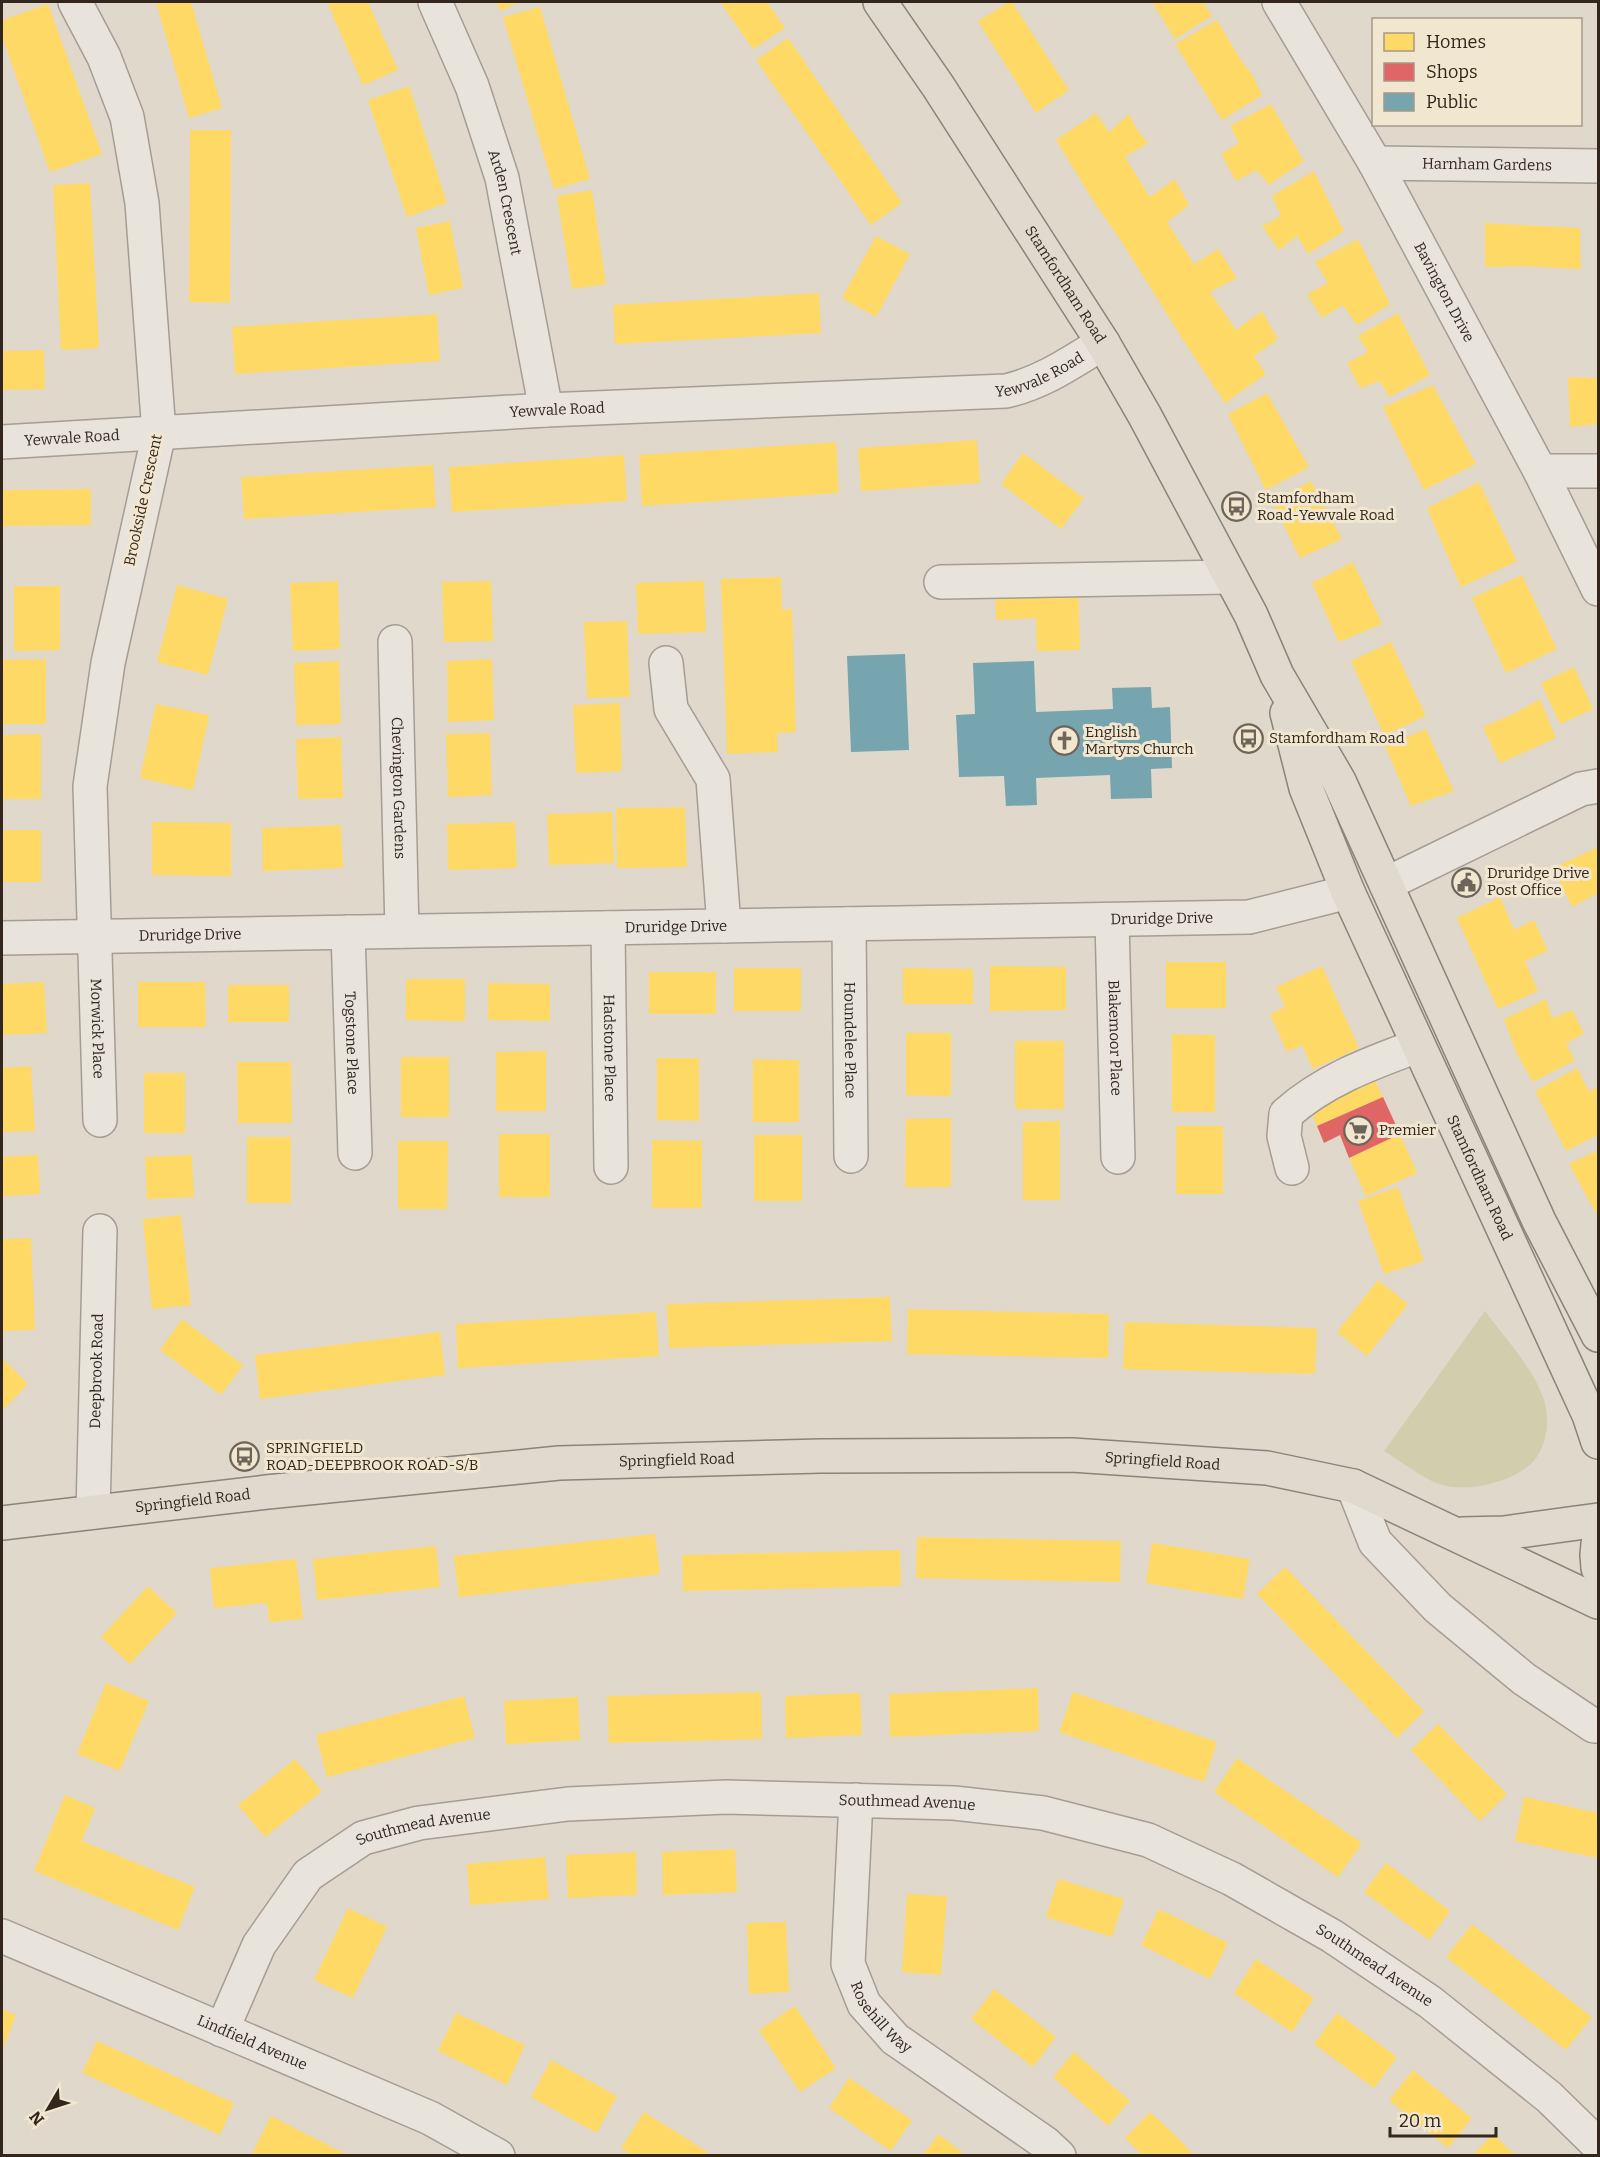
<svg xmlns="http://www.w3.org/2000/svg" width="1600" height="2157" viewBox="0 0 1600 2157" font-family="Bitter,serif">
  <style>
    .green { fill: #d0cead }
    .homes { fill: #ffd966 }
    .shops { fill: #e06666 }
    .public { fill: #76a5af }
    .lines { fill: none; stroke-linecap: round; stroke-linejoin: round }
    .minor-casing { stroke: #a59d94; stroke-width: 36 }
    .major-casing { stroke: #8a837a; stroke-width: 36 }
    .minor { stroke: #e8e4db; stroke-width: 33 }
    .major { stroke: #e0d9cd; stroke-width: 33 }
    .labels { text-anchor: middle; dominant-baseline: central; stroke-width: 6; stroke-linejoin: round; paint-order: stroke }
    .street-label { font-size: 15px; fill: #32261d; stroke: #f1e6cf }
    .poi-label { font-size: 15px; fill: #32261d; stroke: #f1e6cf; text-anchor: start }
  </style>
  <rect width="100%" height="100%" fill="#e0d8ca"/>
  <path class="green" d="M1485,1311C1505,1338 1531,1365 1543,1397C1550,1417 1548,1441 1536,1458C1519,1482 1465,1494 1439,1484C1424,1479 1399,1460 1384,1451Z"/>
  <path class="homes" d="M156,2H191L222,108L189,118Z
    M327,2H368L398,70L363,85Z
    M496,2H519L501,11Z
    M720,2H767L785,28L753,49Z
    M1009,2H1012L1069,90L1036,113L978,21Z
    M1152,2H1203L1212,16L1175,39Z
    M48,4L102,154L50,172L2,36V20Z
    M540,7L590,179L554,189L503,17Z
    M1217,20L1239,57L1253,76L1262,95L1222,120L1175,44Z
    M788,38L902,203L871,225L756,60Z
    M409,86L447,203L407,217L368,100Z
    M1271,104L1304,161L1269,185L1256,170L1236,181L1221,154L1239,143L1230,126Z
    M1096,113L1109,132L1129,114L1138,131L1148,143L1125,157L1150,197L1175,179L1189,205L1167,222L1194,264L1218,249L1237,278L1210,292L1236,330L1262,311L1278,339L1254,356L1266,374L1225,403L1182,338L1118,236L1096,205L1056,140Z
    M190,130H231L230,303L189,302Z
    M1314,171L1344,231L1308,254L1297,236L1279,250L1262,226L1281,216L1272,196Z
    M90,183L99,348L61,350L53,185Z
    M592,190L606,284L572,289L557,196Z
    M450,221L463,288L429,295L416,228Z
    M1485,223L1580,228L1581,269L1524,266L1485,267Z
    M876,236L910,254L876,317L842,298Z
    M1358,239L1390,304L1357,325L1343,305L1322,318L1307,294L1328,283L1315,262Z
    M819,293L821,333L615,344L613,305Z
    M1398,313L1430,375L1389,397L1380,381L1360,388L1347,363L1368,352L1358,336Z
    M437,314L440,361L235,374L232,327Z
    M44,350L45,389L2,390V351Z
    M1568,377L1598,378V424L1570,427Z
    M1433,385L1476,464L1424,490L1383,407Z
    M1267,393L1309,467L1266,490L1228,414Z
    M977,440L980,483L861,491L858,448Z
    M836,442L839,493L642,506L639,455Z
    M1023,453L1084,498L1061,529L1001,484Z
    M624,455L627,501L452,512L449,467Z
    M433,465L436,507L244,519L241,477Z
    M1311,481L1342,539L1300,558L1272,501Z
    M1479,482L1517,561L1461,587L1427,508Z
    M91,489V525L2,526V490Z
    M1353,562L1382,624L1339,642L1312,583Z
    M1522,575L1557,649L1506,673L1472,598Z
    M781,577L782,610L792,609L796,732L777,733L778,752L727,754L721,579Z
    M338,581L340,649L293,651L290,583Z
    M491,581L493,641L444,642L442,582Z
    M704,581L706,632L638,634L636,583Z
    M177,585L228,599L208,675L157,662Z
    M1078,585L1080,650L1037,651L1036,618L996,620L995,587Z
    M14,586H60V650L14,651Z
    M627,621L630,697L587,698L584,622Z
    M1391,642L1426,716L1384,735L1351,661Z
    M46,659V724H2V660Z
    M492,659L494,720L448,722L447,661Z
    M339,661L341,724L296,725L294,663Z
    M1574,667L1593,709L1560,724L1541,683Z
    M1540,699L1556,738L1500,763L1483,727L1513,714Z
    M620,703L622,771L576,773L573,705Z
    M156,704L209,715L193,790L140,778Z
    M1426,729L1454,791L1411,806L1385,746Z
    M490,733L492,795L448,797L446,734Z
    M41,734V799H2V735Z
    M341,737L343,798L298,799L296,739Z
    M685,807L687,867L617,868L616,808Z
    M612,812L614,863L549,865L547,814Z
    M152,822L231,823V876L152,875Z
    M515,822L517,868L448,870L447,824Z
    M341,825L343,868L263,871L262,828Z
    M2,830H41V882H2Z
    M1598,847V893L1572,907L1553,868Z
    M1500,897L1514,930L1534,920L1548,951L1525,961L1538,991L1498,1009L1457,918Z
    M1166,962H1226V1008H1166Z
    M990,966L1066,967V1010L990,1011Z
    M1322,966L1359,1048L1313,1069L1302,1045L1287,1052L1270,1014L1285,1007L1276,987Z
    M734,968H801V1011H734Z
    M903,968L973,969V1004H903Z
    M649,972H716V1014H649Z
    M406,979H465V1021L406,1020Z
    M44,982L47,1033L2,1035V984Z
    M138,982H205L206,1027H138Z
    M488,983L550,984V1021L488,1020Z
    M228,985H289V1022H228Z
    M1546,999L1552,1018L1572,1010L1584,1033L1566,1044L1575,1060L1533,1082L1517,1054L1504,1019Z
    M906,1033H951V1096L906,1095Z
    M1172,1034L1215,1035V1112H1172Z
    M1015,1041H1064V1109H1015Z
    M546,1051V1111H496V1052Z
    M401,1057H449V1117H401Z
    M657,1058H699V1121L657,1120Z
    M753,1059L799,1060V1122H753Z
    M237,1062H291L292,1123H238Z
    M31,1066L35,1131L2,1132V1068Z
    M1577,1068L1589,1091L1598,1087V1112H1597L1598,1135L1566,1151L1535,1091Z
    M1370,1070L1383,1097L1317,1126L1310,1111Z
    M144,1073H185V1133H144Z
    M951,1118V1187H905L906,1119Z
    M1060,1121V1200H1023V1122Z
    M1176,1126H1223V1194H1176Z
    M499,1134H550V1197H499Z
    M1400,1134L1417,1173L1366,1196L1349,1158Z
    M754,1135H802V1201H754Z
    M247,1137H291V1203H247Z
    M652,1140L702,1141V1208H652Z
    M398,1141H448L447,1209H398Z
    M1598,1150V1217L1569,1164Z
    M38,1155L40,1194L2,1196V1157Z
    M192,1155L194,1197L147,1199L145,1157Z
    M1398,1187L1424,1261L1384,1274L1358,1201Z
    M181,1215L191,1305L152,1309L143,1219Z
    M31,1238L35,1330L2,1331V1239Z
    M1378,1280L1408,1304L1367,1356L1337,1332Z
    M890,1297L892,1341L669,1348L667,1304Z
    M908,1309L1109,1314L1108,1358L907,1354Z
    M656,1312L659,1356L458,1368L456,1324Z
    M182,1319L243,1365L221,1395L160,1350Z
    M1125,1322L1317,1328L1315,1374L1123,1369Z
    M440,1332L445,1375L260,1399L255,1355Z
    M2,1358L28,1384L2,1411Z
    M655,1534L660,1574L459,1597L454,1556Z
    M917,1537L1121,1541L1120,1582L916,1578Z
    M1152,1543L1250,1559L1243,1599L1146,1583Z
    M436,1546L440,1587L317,1600L313,1559Z
    M900,1550L901,1586L683,1591L682,1555Z
    M296,1559L303,1619L269,1622L267,1603L214,1608L210,1568Z
    M1285,1567L1424,1711L1397,1738L1257,1594Z
    M148,1586L177,1613L130,1664L101,1637Z
    M106,1683L149,1701L120,1771L77,1754Z
    M1038,1688L1039,1731L890,1737L889,1694Z
    M761,1692L762,1739L609,1743L607,1696Z
    M1073,1692L1217,1742L1204,1782L1059,1732Z
    M860,1693L862,1735L786,1738L785,1696Z
    M464,1696L475,1738L327,1777L316,1735Z
    M578,1697L580,1740L506,1744L504,1701Z
    M1438,1724L1507,1794L1480,1821L1411,1750Z
    M1237,1758L1362,1843L1338,1877L1214,1792Z
    M295,1759L322,1791L265,1837L238,1805Z
    M65,1795L95,1808L82,1841L195,1887L178,1930L34,1871Z
    M1524,1797L1598,1813V1858L1515,1841Z
    M735,1849L737,1892L663,1895L662,1852Z
    M636,1852L637,1895L568,1898L566,1855Z
    M545,1857L549,1899L470,1905L467,1864Z
    M1386,1863L1450,1911L1429,1940L1364,1892Z
    M1058,1879L1124,1899L1112,1937L1046,1917Z
    M907,1894L947,1896L941,1975L902,1972Z
    M348,1908L387,1927L353,1998L314,1980Z
    M1159,1909L1228,1943L1210,1979L1141,1945Z
    M786,1922L789,1992L749,1994L747,1923Z
    M1472,1924L1592,2017L1566,2050L1446,1957Z
    M1256,1959L1314,1998L1292,2032L1234,1993Z
    M994,1989L1056,2037L1033,2067L971,2019Z
    M795,2006L836,2068L800,2092L759,2030Z
    M2,2009L16,2015L2,2052Z
    M456,2013L525,2045L507,2085L438,2051Z
    M1337,2013L1397,2057L1374,2088L1314,2044Z
    M97,2041L234,2103L220,2135L82,2073Z
    M1074,2052L1130,2101L1108,2126L1053,2077Z
    M551,2060L617,2096L597,2133L531,2097Z
    M1413,2070L1472,2118L1448,2148L1389,2100Z
    M849,2078L912,2120L891,2151L829,2108Z
    M644,2112L709,2153L707,2156H633L621,2148Z
    M1150,2112L1177,2137L1195,2156H1143L1125,2138Z
    M271,2116L304,2133L350,2156H256L252,2154Z
    M939,2134L966,2156H922Z
    M1493,2134L1516,2156H1472Z"/>
  <path class="shops" d="M1383,1097L1400,1134L1349,1158L1340,1135L1324,1143L1317,1126Z"/>
  <path class="public" d="M905,654L909,750L851,752L847,656Z
    M1034,661L1036,712L1113,709L1112,688L1151,687L1152,708L1170,707L1172,768L1151,769L1152,798L1111,799L1110,775L1036,778L1037,805L1006,806L1004,776L959,777L956,715L975,714L973,663Z"/>
  <g class="lines">
    <defs>
      <g id="minor">
        <path id="s1" d="M75,2L104,57L127,117L142,203L159,433L108,663L90,786L100,1120"/>
        <path id="s2" d="M435,2L472,86L502,178L546,410"/>
        <path id="s3" d="M1279,2L1375,163L1540,471L1598,589"/>
        <path id="s4" d="M1375,163L1598,166"/>
        <path id="s5" d="M2,442L546,410L1006,391C1042,383 1072,362 1103,343"/>
        <path d="M1540,471H1598"/>
        <path d="M941,582L1229,577"/>
        <path id="s6" d="M395,642L402,931"/>
        <path d="M666,663L671,709L713,779L724,926"/>
        <path d="M1386,884L1581,789L1598,786"/>
        <path id="s7" d="M1112,920L1118,1157"/>
        <path id="s8" d="M849,924L851,1156"/>
        <path id="s9" d="M608,928L611,1167"/>
        <path id="s10" d="M348,932L355,1153"/>
        <path id="s11" d="M2,938L1249,917L1348,892"/>
        <path d="M1292,1168L1284,1136L1286,1114C1324,1080 1371,1063 1417,1046"/>
        <path d="M1353,1486L1375,1542L1438,1608L1524,1679L1594,1726H1598"/>
        <path id="s12" d="M93,1512L100,1231"/>
        <path id="s13" d="M856,1800L848,1964L864,2004L895,2039L1045,2143L1059,2156"/>
        <path id="s14" d="M2,1936L430,2118L498,2156"/>
        <path id="s15" d="M222,2030L259,1945L308,1875L363,1838L419,1823L568,1804L726,1797L954,1803L1043,1813L1148,1840L1232,1879L1332,1936L1430,2002L1549,2097L1598,2145"/>
      </g>
      <g id="major">
        <path id="s16" d="M880,2L938,86L1103,343L1145,416L1251,615L1277,675L1339,781L1539,1221L1598,1335"/>
        <path id="s17" d="M1287,713L1306,788L1348,892L1589,1415L1598,1442"/>
        <path id="s18" d="M2,1523L267,1492L559,1463L821,1456L1072,1455L1267,1468L1353,1486L1598,1602"/>
        <path d="M1462,1534L1504,1533L1598,1520"/>
        <path d="M1598,1544L1597,1555L1598,1568"/>
      </g>
    </defs>
    <use href="#minor" class="minor-casing"/>
    <use href="#major" class="major-casing"/>
    <use href="#minor" class="minor"/>
    <use href="#major" class="major"/>
  </g>
  <defs>
    <symbol id="bus-ring" viewBox="-11 -11 22 22"><circle r="9.5" fill="#f1e6cf" stroke="#6f645a" stroke-width="1.5"/><path d="M-5-6H5V4H4V6H2V4H-2V6H-4V4H-5ZM-3.5-4V0h7V-4ZM-3.5 1.2v1.5H-2V1.2ZM2 1.2v1.5H3.5V1.2Z" fill="#6f645a"/></symbol>
    <symbol id="church-ring" viewBox="-11 -11 22 22"><circle r="9.5" fill="#f1e6cf" stroke="#6f645a" stroke-width="1.5"/><path d="M-1.2-6h2.4v3.5h3.3v2.4h-3.3V6h-2.4V-.1h-3.3v-2.4h3.3Z" fill="#6f645a"/></symbol>
    <symbol id="civic-ring" viewBox="-11 -11 22 22"><circle r="9.5" fill="#f1e6cf" stroke="#6f645a" stroke-width="1.5"/><path d="M-.6-6.5H3V-4.5H.6V-3L4-1V1h2V6H-6V1h2V-1L-.6-3ZM-1.2 2.5V6h2.4V2.5Z" fill="#6f645a"/></symbol>
    <symbol id="supermarket-ring" viewBox="-11 -11 22 22"><circle r="9.5" fill="#f1e6cf" stroke="#6f645a" stroke-width="1.5"/><path d="M-6-5.5h2.5l.6 2H6L4.5 2H-2.5L-4.4-4H-6ZM-1.5 3.2a1.3 1.3 0 1 0 .1 0ZM3 3.2a1.3 1.3 0 1 0 .1 0Z" fill="#6f645a"/></symbol>
  </defs>
  <g fill-rule="evenodd">
    <use href="#bus-ring" x="1220" y="490" width="33" height="33"/>
    <use href="#bus-ring" x="1232" y="722" width="33" height="33"/>
    <use href="#church-ring" x="1048" y="724" width="33" height="33"/>
    <use href="#civic-ring" x="1450" y="866" width="33" height="33"/>
    <use href="#supermarket-ring" x="1342" y="1114" width="33" height="33"/>
    <use href="#bus-ring" x="228" y="1440" width="33" height="33"/>
  </g>
  <g class="labels">
    <g class="street-label">
      <text stroke="none"><textPath href="#s4" startOffset="112">Harnham Gardens</textPath></text>
      <text stroke="none"><textPath href="#s2" startOffset="213">Arden Crescent</textPath></text>
      <text stroke="none"><textPath href="#s16" startOffset="338">Stamfordham Road</textPath></text>
      <text stroke="none"><textPath href="#s3" startOffset="334">Bavington Drive</textPath></text>
      <text stroke="none"><textPath href="#s5" startOffset="1042">Yewvale Road</textPath></text>
      <text stroke="none"><textPath href="#s5" startOffset="556">Yewvale Road</textPath></text>
      <text stroke="none"><textPath href="#s5" startOffset="70">Yewvale Road</textPath></text>
      <text transform="translate(143 500) rotate(-78)">Brookside Crescent</text>
      <text stroke="none"><textPath href="#s6" startOffset="146">Chevington Gardens</textPath></text>
      <text stroke="none"><textPath href="#s11" startOffset="1160">Druridge Drive</textPath></text>
      <text stroke="none"><textPath href="#s11" startOffset="674">Druridge Drive</textPath></text>
      <text stroke="none"><textPath href="#s11" startOffset="188">Druridge Drive</textPath></text>
      <text stroke="none"><textPath href="#s1" startOffset="1047">Morwick Place</textPath></text>
      <text stroke="none"><textPath href="#s7" startOffset="118">Blakemoor Place</textPath></text>
      <text stroke="none"><textPath href="#s8" startOffset="116">Houndelee Place</textPath></text>
      <text stroke="none"><textPath href="#s10" startOffset="111">Togstone Place</textPath></text>
      <text stroke="none"><textPath href="#s9" startOffset="120">Hadstone Place</textPath></text>
      <text stroke="none"><textPath href="#s17" startOffset="504">Stamfordham Road</textPath></text>
      <text stroke="none"><textPath href="#s12" startOffset="141">Deepbrook Road</textPath></text>
      <text stroke="none"><textPath href="#s18" startOffset="678">Springfield Road</textPath></text>
      <text stroke="none"><textPath href="#s18" startOffset="1164">Springfield Road</textPath></text>
      <text stroke="none"><textPath href="#s18" startOffset="192">Springfield Road</textPath></text>
      <text stroke="none"><textPath href="#s15" startOffset="792">Southmead Avenue</textPath></text>
      <text stroke="none"><textPath href="#s15" startOffset="306">Southmead Avenue</textPath></text>
      <text stroke="none"><textPath href="#s15" startOffset="1296">Southmead Avenue</textPath></text>
      <text stroke="none"><textPath href="#s13" startOffset="228">Rosehill Way</textPath></text>
      <text stroke="none"><textPath href="#s14" startOffset="272">Lindfield Avenue</textPath></text>
    </g>
    <g class="poi-label">
      <text x="1257" y="498">Stamfordham<tspan x="1257" dy="17">Road-Yewvale Road</tspan></text>
      <text x="1085" y="732">English<tspan x="1085" dy="17">Martyrs Church</tspan></text>
      <text x="1269" y="738">Stamfordham Road</text>
      <text x="1487" y="873">Druridge Drive<tspan x="1487" dy="17">Post Office</tspan></text>
      <text x="1379" y="1130">Premier</text>
      <text x="266" y="1448">SPRINGFIELD<tspan x="266" dy="17">ROAD-DEEPBROOK ROAD-S/B</tspan></text>
    </g>
  </g>
  <rect width="1600" height="2157" fill="none" stroke="#32261d" stroke-width="6"/>
  <rect x="1372" y="18" width="210" height="108" fill="#f1e6cf" stroke="#a59988" stroke-width="1.5"/>
  <rect x="1384" y="33" width="30" height="18" fill="#ffd966" stroke="#a59988" stroke-width="1.5"/>
  <text x="1426" y="48" font-size="18" fill="#32261d">Homes</text>
  <rect x="1384" y="63" width="30" height="18" fill="#e06666" stroke="#a59988" stroke-width="1.5"/>
  <text x="1426" y="78" font-size="18" fill="#32261d">Shops</text>
  <rect x="1384" y="93" width="30" height="18" fill="#76a5af" stroke="#a59988" stroke-width="1.5"/>
  <text x="1426" y="108" font-size="18" fill="#32261d">Public</text>
  <g transform="translate(48 2109) rotate(231)" stroke="#f1e6cf" stroke-width="4.5" paint-order="stroke">
  <path d="M0-4.5L10 22L0 15L-10 22Z" fill="#32261d"/>
  <text y="-9" font-size="16" font-weight="bold" text-anchor="middle" fill="#32261d">N</text>
  </g>
  <path d="M1390 2127v9h106v-9" fill="none" stroke="#32261d" stroke-width="3"/>
  <text x="1399" y="2127" font-size="18" fill="#32261d" stroke="#f1e6cf" stroke-width="4.5" paint-order="stroke">20 m</text>
</svg>
